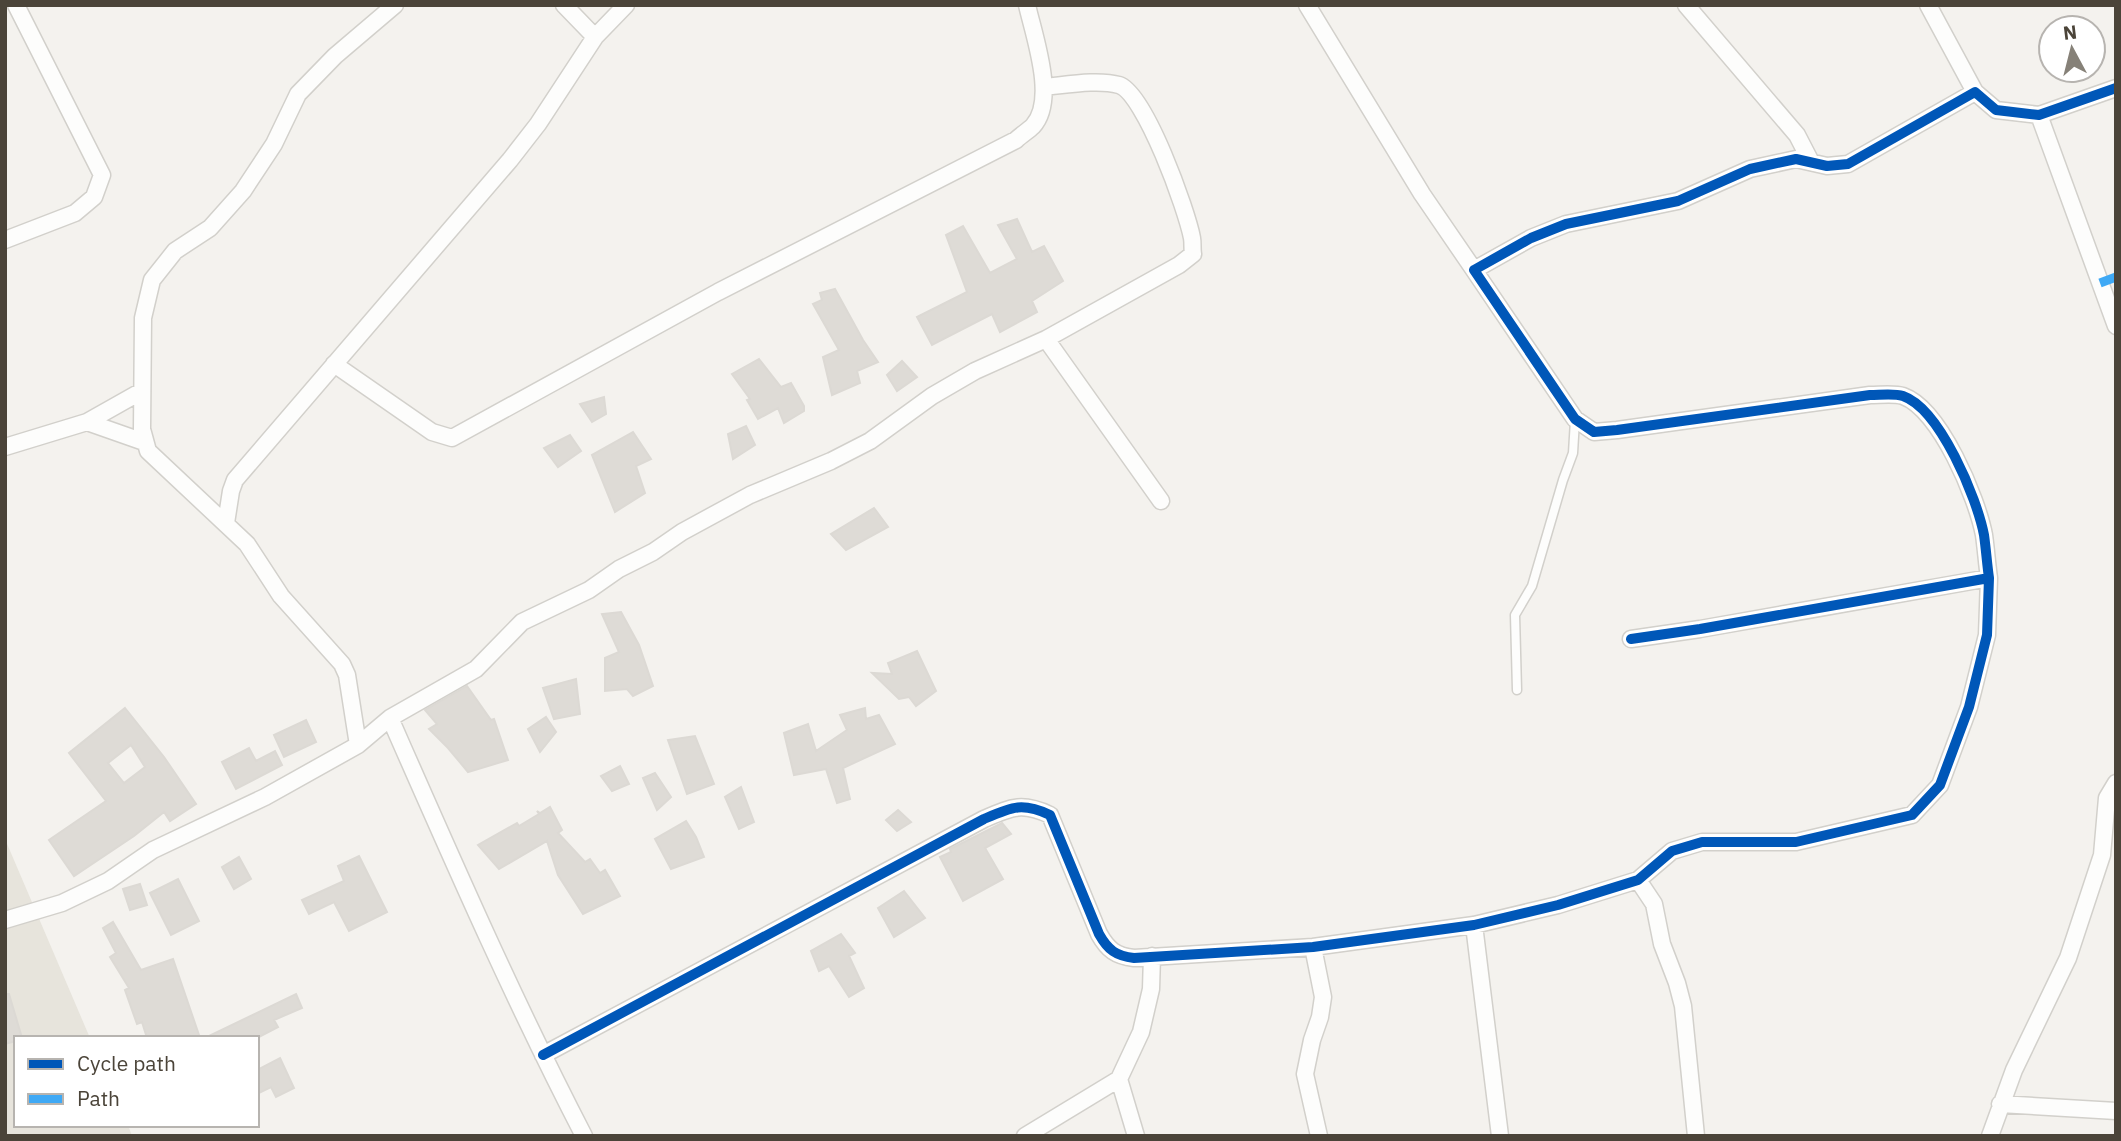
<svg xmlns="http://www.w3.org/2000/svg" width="2121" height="1141" viewBox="0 0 2121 1141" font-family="'IBM Plex Sans',sans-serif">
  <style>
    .residential { fill: #e7e4dc }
    .building { fill: #dedbd6; stroke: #dcd9d4; stroke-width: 2; fill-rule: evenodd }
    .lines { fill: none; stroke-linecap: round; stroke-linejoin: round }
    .service-casing { stroke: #d2d0cb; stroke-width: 11 }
    .minor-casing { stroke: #d2d0cb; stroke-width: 19 }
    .service { stroke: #fdfdfc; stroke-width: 8 }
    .minor { stroke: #fdfdfc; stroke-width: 16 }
    .quiet { stroke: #3fa9f5; stroke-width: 9; stroke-dasharray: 18 9; stroke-linecap: butt }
    .cycleway-casing { stroke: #fff; stroke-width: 15 }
    .cycleway { stroke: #0057b8; stroke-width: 10 }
  </style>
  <rect width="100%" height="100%" fill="#f4f2ee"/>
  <path class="residential" d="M5,839L90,1038H16V1125H128L132,1136H5Z"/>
  <path class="building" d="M1017,219L1032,252L1044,246L1063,281L1032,301L1037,312L1000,332L992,314L932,345L917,317L967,292L946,235L963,226L990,273L1017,259L998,225Z
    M835,289L863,340L878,362L857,371L860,383L832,395L823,357L839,350L813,304L822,300L820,293Z
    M759,359L781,387L791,383L804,406V411L784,423L778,408L758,419L747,400L750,399L732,374Z
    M902,361L917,377L897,391L887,375Z
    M604,397L606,414L592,422L580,404Z
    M746,426L755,445L733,459L728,434Z
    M633,432L651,459L636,466L645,493L615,512L592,455Z
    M570,435L581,451L558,467L544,448Z
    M874,508L888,527L846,550L831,534Z
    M621,612L639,645L653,686L633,696L627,689L605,691V658L619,652L602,614Z
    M917,651L936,691L916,706L909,697L899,699L872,673L892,674L888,663Z
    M576,679L580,714L554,719L543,688Z
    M467,686L491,720L494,719L508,760L468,772L448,748L429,729L437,724L425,710Z
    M125,708L164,757L196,804L170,821L164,812L134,836L74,876L49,840L106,801L69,753ZM131,745L145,767L124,783L108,763Z
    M865,708L866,719L879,715L895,744L843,768L850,799L837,803L826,769L794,775L784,733L808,724L816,751L847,730L840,715Z
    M546,717L556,732L540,752L528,729Z
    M306,720L316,742L284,757L274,735Z
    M695,736L714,784L687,794L668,740Z
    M249,748L256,761L275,751L282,765L236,789L222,762Z
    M620,766L629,784L612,791L601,776Z
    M655,773L671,797L657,810L643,778Z
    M741,787L754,822L739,829L725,797Z
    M550,807L562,830L558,833L585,862L590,859L600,873L605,870L620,896L583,914L558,875L547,841L499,869L478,845L517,823L519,826L539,814L537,811L540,813Z
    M898,810L911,822L897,831L886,820Z
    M686,821L696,837L704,857L671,869L655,839Z
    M1002,823L1011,834L985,848L1003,879L963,901L940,857L951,852L950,849Z
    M359,856L387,912L349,931L334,902L309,914L302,900L344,881L338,866Z
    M239,857L251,879L234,889L222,867Z
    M178,879L199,921L171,935L150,893Z
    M140,884L147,905L130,910L123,889Z
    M904,891L925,918L894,937L878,908Z
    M113,922L141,970L173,959L200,1038H147L142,1022L137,1024L125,990L129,988L110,957L116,953L103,928Z
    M841,934L855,953L849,956L864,988L849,997L829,966L819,971L811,951Z
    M5,994H9L22,1038H16V1041L5,1044Z
    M296,994L302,1008L274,1020L278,1027L257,1038H205Z
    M280,1058L294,1088L276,1097L271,1087L257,1094V1070Z"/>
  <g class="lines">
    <defs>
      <path id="service" d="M1517,690L1515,615L1532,586L1563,480L1573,453L1575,420"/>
      <path id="minor" d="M564,5L595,37
        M1307,5L1422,194L1474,270
        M1686,5L1797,135L1811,162
        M1928,5L1975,92
        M2039,115L2116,326
        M5,240L75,213L94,197L102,175L16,5
        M1046,339L1161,501
        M334,364L432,432L452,438L718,292L1016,140C1021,135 1028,131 1033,126C1057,100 1034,36 1027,5
        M87,422L144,442
        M5,447L87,422L142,391
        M226,523L231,491L235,480L510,160L538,124L595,37L626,5
        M1631,639L1700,629L1989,578C1987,564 1986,549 1984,535C1977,498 1940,409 1903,396C1894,393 1880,395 1870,395L1617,430L1594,432L1575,419L1474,270L1531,238L1566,224L1678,201L1750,169L1796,159L1827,166L1848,164L1975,92L1996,110L2039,115L2116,88
        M390,718C452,859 513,999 584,1136
        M358,745L347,675L342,664L281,596L247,544L148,451L142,429L143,318L152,280L175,251L210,228L243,191L274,144L298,94L335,56L395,5
        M1638,880L1654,904L1662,944L1677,983L1683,1006L1696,1136
        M5,920L62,903L108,881L153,850L265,797L358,745L390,718L476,669L522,622L589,590L619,569L653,552L682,532L750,495L831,461L870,441L932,396L975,371L1046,339L1179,265L1193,254C1192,249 1193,243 1192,238C1187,211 1145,93 1119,85C1098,79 1066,85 1044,87
        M1474,925L1500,1136
        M1313,947L1323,997L1320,1017L1312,1040L1305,1074L1319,1136
        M543,1055L984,819C1012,807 1022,802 1050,815L1099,934C1108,950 1116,956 1134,958L1313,947L1474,925L1558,905L1638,880L1672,851L1702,842H1796L1912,815L1940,785L1969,707L1987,635L1989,578
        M2000,1104L2116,1111
        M1025,1136L1119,1079
        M1136,1136L1119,1079L1141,1032L1151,989L1152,956
        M1990,1136L2014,1070L2068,958L2102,855L2107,798L2116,783"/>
    </defs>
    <use href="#service" class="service-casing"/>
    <use href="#minor" class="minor-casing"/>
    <use href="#service" class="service"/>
    <use href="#minor" class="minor"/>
    <path class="quiet" d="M2100,283L2116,277"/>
    <defs>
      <path id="cycleway" d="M1631,639L1700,629L1989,578C1987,564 1986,549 1984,535C1977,498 1940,409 1903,396C1894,393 1880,395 1870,395L1617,430L1594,432L1575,419L1474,270L1531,238L1566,224L1678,201L1750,169L1796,159L1827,166L1848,164L1975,92L1996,110L2039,115L2116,88
        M543,1055L984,819C1012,807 1022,802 1050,815L1099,934C1108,950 1116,956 1134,958L1313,947L1474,925L1558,905L1638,880L1672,851L1702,842H1796L1912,815L1940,785L1969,707L1987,635L1989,578"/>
    </defs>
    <use href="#cycleway" class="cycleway-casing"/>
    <use href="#cycleway" class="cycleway"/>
  </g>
  <rect width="2121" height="1141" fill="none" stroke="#4b4439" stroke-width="14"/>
  <rect x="14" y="1036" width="245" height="91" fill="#ffffff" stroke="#b7b4b0" stroke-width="2"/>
  <rect x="28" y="1059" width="35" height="10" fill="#0057b8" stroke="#b7b4b0" stroke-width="2"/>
  <text x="77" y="1071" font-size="21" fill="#4b4439">Cycle path</text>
  <rect x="28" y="1094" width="35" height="10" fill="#3fa9f5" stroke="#b7b4b0" stroke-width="2"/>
  <text x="77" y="1106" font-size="21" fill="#4b4439">Path</text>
  <g transform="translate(2072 49) rotate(353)"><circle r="33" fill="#ffffff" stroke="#b7b4b0" stroke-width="2"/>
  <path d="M0-5L12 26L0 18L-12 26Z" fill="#868178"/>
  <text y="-10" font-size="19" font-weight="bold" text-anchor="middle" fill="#4b4439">N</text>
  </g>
</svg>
